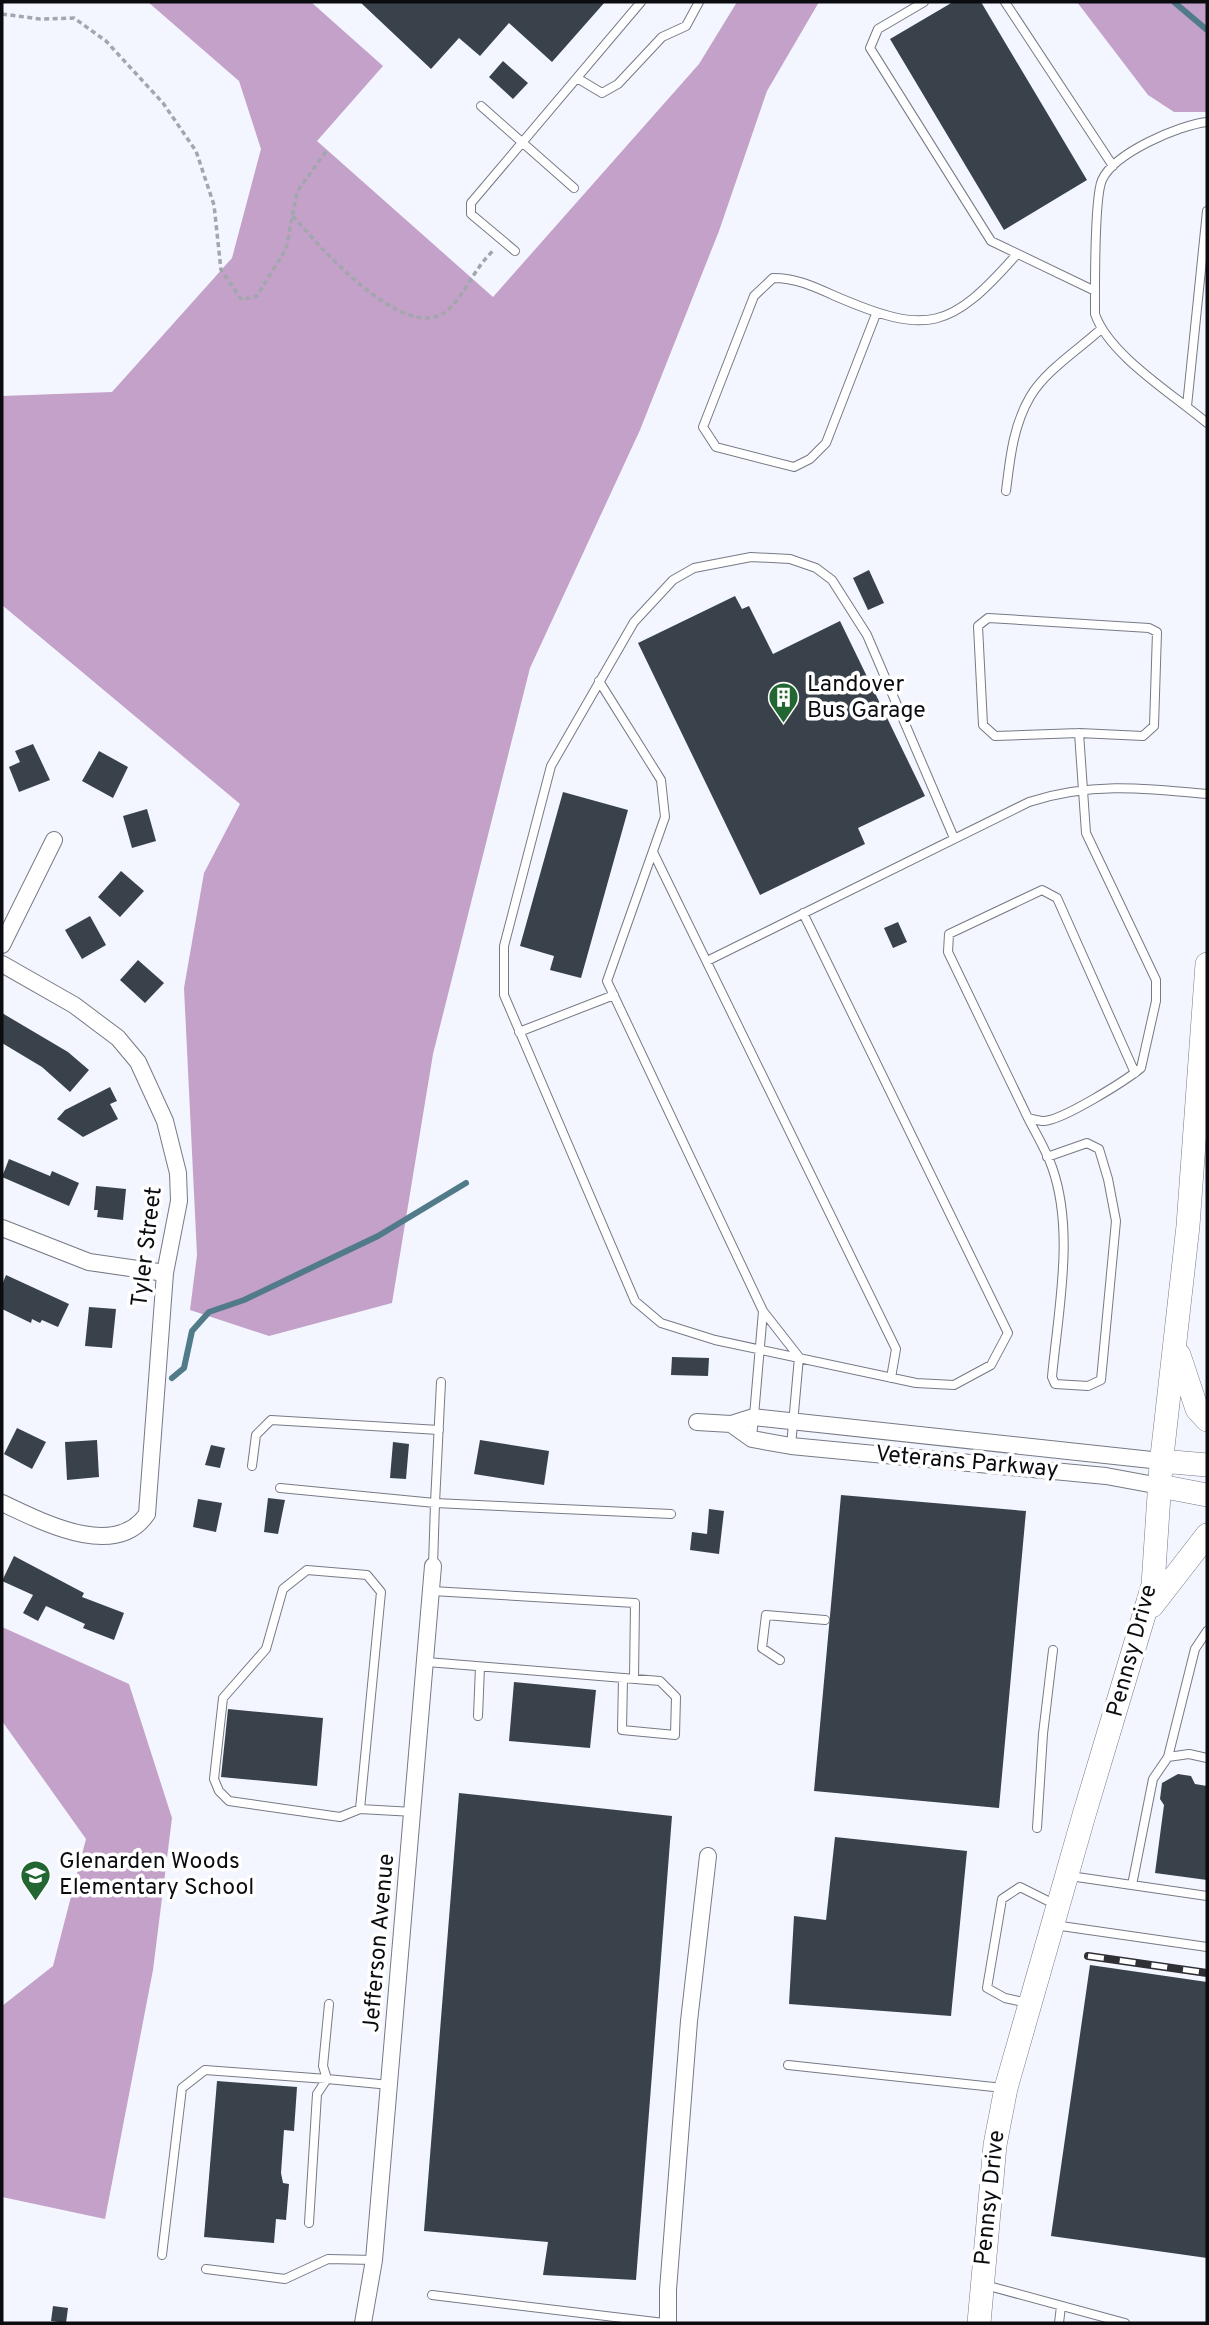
<svg xmlns="http://www.w3.org/2000/svg" width="1209" height="2325" viewBox="0 0 1209 2325" font-family="Overpass,sans-serif">
  <style>
    .forest { fill: #c4a1c9 }
    .lines { fill: none; stroke-linecap: round; stroke-linejoin: round }
    .stream { stroke: #527b8a; stroke-width: 6 }
    .building { fill: #39424a }
    .service-casing { stroke: #767a85; stroke-width: 10 }
    .minor-casing { stroke: #767a85; stroke-width: 18 }
    .secondary-casing { stroke: #767a85; stroke-width: 24 }
    .path { stroke: #a3a6ac; stroke-width: 3.5; stroke-dasharray: 5 3.5; stroke-linecap: butt }
    .service { stroke: #fff; stroke-width: 8 }
    .minor { stroke: #fff; stroke-width: 16 }
    .secondary { stroke: #fff; stroke-width: 23 }
    .rail-casing { stroke: #2f3035; stroke-width: 8 }
    .rail { stroke: #fff; stroke-width: 5; stroke-dasharray: 16; stroke-linecap: butt }
    .labels { text-anchor: middle; dominant-baseline: central; stroke-width: 7; stroke-linejoin: round; paint-order: stroke }
    .poi-label { font-size: 23px; fill: #0b0c10; stroke: #fff; text-anchor: start }
    .street-label { font-size: 23px; fill: #0b0c10; stroke: #fff }
  </style>
  <rect width="100%" height="100%" fill="#f3f6fe"/>
  <path class="forest" d="M148,2H311L383,66L317,141L493,297L699,64L737,2H819L767,91L719,231L640,430L530,668L433,1054L392,1303L269,1336L190,1310L197,1255L184,988L204,873L240,804L2,605V396L112,392L232,258L261,149L239,81Z
    M1077,2H1207V112H1174L1148,95Z
    M2,1627L129,1684L172,1818L153,1970L105,2219L2,2197V2006L53,1966L86,1839L2,1721Z"/>
  <g class="lines">
    <path class="stream" d="M1174,2L1207,30
      M172,1378L184,1368L192,1331L209,1312L244,1300L378,1236L466,1183"/>
  </g>
  <path class="building" d="M360,2H605L552,62L509,23L480,56L459,38L431,69Z
    M953,2H981L1087,180L1004,230L890,39Z
    M503,61L528,83L513,99L489,77Z
    M869,570L884,603L868,610L853,578Z
    M735,596L742,609L749,606L773,654L840,621L925,796L858,828L865,844L760,895L638,643Z
    M33,744L50,780L19,792L9,767L20,762L15,751Z
    M99,751L128,767L113,798L82,781Z
    M563,792L628,810L581,978L550,970L554,956L520,946Z
    M147,809L156,841L132,848L123,816Z
    M121,871L144,891L120,917L98,897Z
    M90,916L106,945L82,959L65,930Z
    M898,922L907,942L893,948L884,928Z
    M138,960L164,983L145,1003L120,980Z
    M2,1013L68,1052L89,1070L70,1092L42,1067L2,1043Z
    M110,1087L117,1101L110,1104L118,1119L83,1137L57,1119L65,1110Z
    M9,1159L50,1176L52,1171L79,1183L69,1206L2,1177Z
    M96,1186L126,1189L123,1220L97,1217L98,1210H94Z
    M6,1275L69,1304L58,1327L42,1320L40,1323L32,1319L31,1323L2,1309V1285Z
    M89,1307L116,1309L112,1348L85,1346Z
    M672,1357L709,1358L708,1376L671,1375Z
    M17,1428L46,1442L32,1469L4,1454Z
    M97,1440L99,1477L67,1480L65,1442Z
    M480,1440L549,1451L544,1485L474,1474Z
    M393,1442L409,1444L406,1479L390,1478Z
    M211,1445L225,1448L220,1468L205,1465Z
    M841,1495L1026,1511L999,1808L814,1791Z
    M268,1498L285,1500L278,1534L264,1532Z
    M198,1499L222,1503L216,1532L193,1527Z
    M709,1509L724,1511L719,1554L690,1550L692,1532L707,1534Z
    M14,1556L84,1593L82,1597L124,1613L114,1640L83,1628L85,1624L46,1606L38,1621L23,1613L33,1595L2,1581Z
    M514,1682L596,1690L590,1748L509,1741Z
    M228,1709L323,1718L317,1786L221,1777Z
    M1178,1774L1191,1776L1195,1784L1207,1786V1880L1155,1873L1164,1805L1160,1799L1162,1783Z
    M459,1793L672,1816L636,2280L543,2275L548,2242L424,2231Z
    M835,1837L967,1851L951,2016L789,2004L794,1916L826,1920Z
    M1090,1965L1207,1982V2258L1051,2236Z
    M217,2081L297,2087L294,2131L284,2130L281,2173L283,2183L289,2184L286,2220L276,2219L274,2243L204,2237Z
    M53,2306L68,2308L66,2323L51,2321Z"/>
  <g class="lines">
    <defs>
      <path id="service" d="M924,2L878,29L870,48L991,241L1095,291
        M1005,2L1113,166
        M577,78L602,93L618,84L662,37L686,26L699,2
        M481,106L574,188
        M1207,122C1179,125 1114,153 1102,180C1094,198 1095,289 1095,314C1109,355 1173,394 1207,423
        M515,251L471,214V203L641,2
        M876,314L826,443L810,459L794,467L716,447L703,427L754,296L773,278C796,278 813,286 835,296C928,336 950,330 1017,254
        M1187,406L1207,211
        M1006,491C1010,459 1013,426 1030,397C1045,371 1078,350 1100,330
        M988,618L1149,628L1157,632L1154,726L1143,736L1079,733L995,736L983,725L978,626Z
        M599,681L661,780L665,817L607,981L763,1311L799,1357L791,1446
        M1079,733L1086,833L1156,980V1001L1141,1068C1125,1081 1063,1120 1044,1121C1039,1121 1033,1119 1028,1118L948,952L949,934L1042,890L1057,898L1135,1073
        M653,852L896,1349L891,1378
        M803,913L1008,1333L991,1365L954,1385L916,1383L715,1340L661,1323L635,1301L504,995V946L551,766L634,622L673,580L694,568L751,557L790,559L816,568L832,580L867,635L954,838
        M707,961L1029,802C1090,782 1144,788 1207,794
        M519,1032L614,995
        M1028,1118C1036,1134 1046,1150 1052,1167C1075,1231 1058,1311 1052,1377L1055,1384L1088,1386L1101,1380L1116,1221L1108,1179L1099,1149L1087,1143L1047,1157
        M752,1439L763,1311
        M252,1466L256,1435L271,1420L439,1430
        M280,1488L435,1503L441,1382
        M433,1566L435,1503L671,1514
        M432,1591L635,1603L634,1679
        M780,1660L762,1648L766,1615L825,1620
        M427,1662L660,1681L676,1697L675,1735L622,1730L623,1678
        M478,1716L480,1667
        M1168,1757L1189,1754L1207,1758
        M360,1809L381,1592L367,1575L307,1570L283,1589L266,1649L223,1698L214,1779L219,1791L229,1801L340,1817L360,1809L414,1812
        M1037,1828L1043,1734L1053,1650
        M1070,1876L1207,1896
        M1132,1885L1153,1779L1168,1757L1195,1649L1207,1631
        M1054,1925L1207,1947
        M1028,2003L1005,1998L987,1988L1002,1899L1020,1887L1056,1905
        M329,2004L323,2066L327,2079L390,2085
        M788,2065L1003,2088
        M162,2255L182,2088L205,2070L327,2079L317,2094L309,2223
        M206,2269L285,2279L328,2259L374,2260
        M985,2285L1125,2323
        M432,2295L664,2323
        M1059,2323L1061,2306"/>
      <path id="minor" d="M2,945L54,840
        M2,964L74,1005L118,1038L138,1062L165,1121L178,1173L179,1201L165,1273L147,1514C115,1561 41,1521 2,1503
        M2,1228L89,1262L165,1273
        M697,1422L731,1424L753,1417L1161,1461
        M731,1424L752,1439L791,1446L1106,1476L1160,1486
        M363,2323L374,2260L433,1566
        M668,2323V2290L689,2021L708,1856"/>
      <path id="secondary" d="M1179,1355L1197,1409L1207,1420
        M1161,1461L1207,1465
        M1160,1486L1207,1495
        M1152,1606L1207,1535
        M979,2323L995,2145L1006,2088L1084,1815L1153,1585L1161,1465L1188,1226L1207,964"/>
    </defs>
    <use href="#service" class="service-casing"/>
    <use href="#minor" class="minor-casing"/>
    <use href="#secondary" class="secondary-casing"/>
    <path class="path" d="M2,14L40,19L74,18L106,41L163,103L196,151L214,205L221,270L242,300L257,296L286,249L297,192L327,150
      M293,216C318,245 406,347 448,310C465,294 475,267 494,250"/>
    <use href="#service" class="service"/>
    <use href="#minor" class="minor"/>
    <use href="#secondary" class="secondary"/>
    <defs>
      <path id="rail" d="M1088,1956L1207,1973"/>
    </defs>
    <use href="#rail" class="rail-casing"/>
    <use href="#rail" class="rail"/>
  </g>
  <defs>
    <symbol id="building-pin" viewBox="-11 -11 22 30"><path d="M0 17L-7.5 6A9.5 9.5 0 1 1 7.5 6Z" fill="#226631" stroke="#fff"/><path d="M-4-6H4V6H1V3H-1V6H-4ZM-2.5-4.3h1.7v1.8h-1.7ZM.8-4.3h1.7v1.8H.8ZM-2.5-1h1.7V.8h-1.7ZM.8-1h1.7V.8H.8Z" fill="#fff"/></symbol>
    <symbol id="school-pin" viewBox="-11 -11 22 30"><path d="M0 17L-7.5 6A9.5 9.5 0 1 1 7.5 6Z" fill="#226631" stroke="#fff"/><path d="M0-5L7-2L0 1L-7-2ZM-4 1L0 2.5L4 1V4Q0 6-4 4Z" fill="#fff"/></symbol>
  </defs>
  <g fill-rule="evenodd">
    <use href="#building-pin" x="766" y="680" width="35" height="47"/>
    <use href="#school-pin" x="18" y="1858" width="35" height="47"/>
  </g>
  <g class="labels">
    <g class="poi-label">
      <text x="807" y="685">Landover<tspan x="807" dy="26">Bus Garage</tspan></text>
      <text x="59" y="1862">Glenarden Woods<tspan x="59" dy="26">Elementary School</tspan></text>
    </g>
    <g class="street-label">
      <text transform="translate(148 1247) rotate(-83)">Tyler Street</text>
      <text transform="translate(967 1463) rotate(5)">Veterans Parkway</text>
      <text transform="translate(1133 1651) rotate(-75)">Pennsy Drive</text>
      <text transform="translate(380 1943) rotate(-85)">Jefferson Avenue</text>
      <text transform="translate(991 2198) rotate(-84)">Pennsy Drive</text>
    </g>
  </g>
  <rect width="1209" height="2325" fill="none" stroke="#0b0c10" stroke-width="7"/>
</svg>
